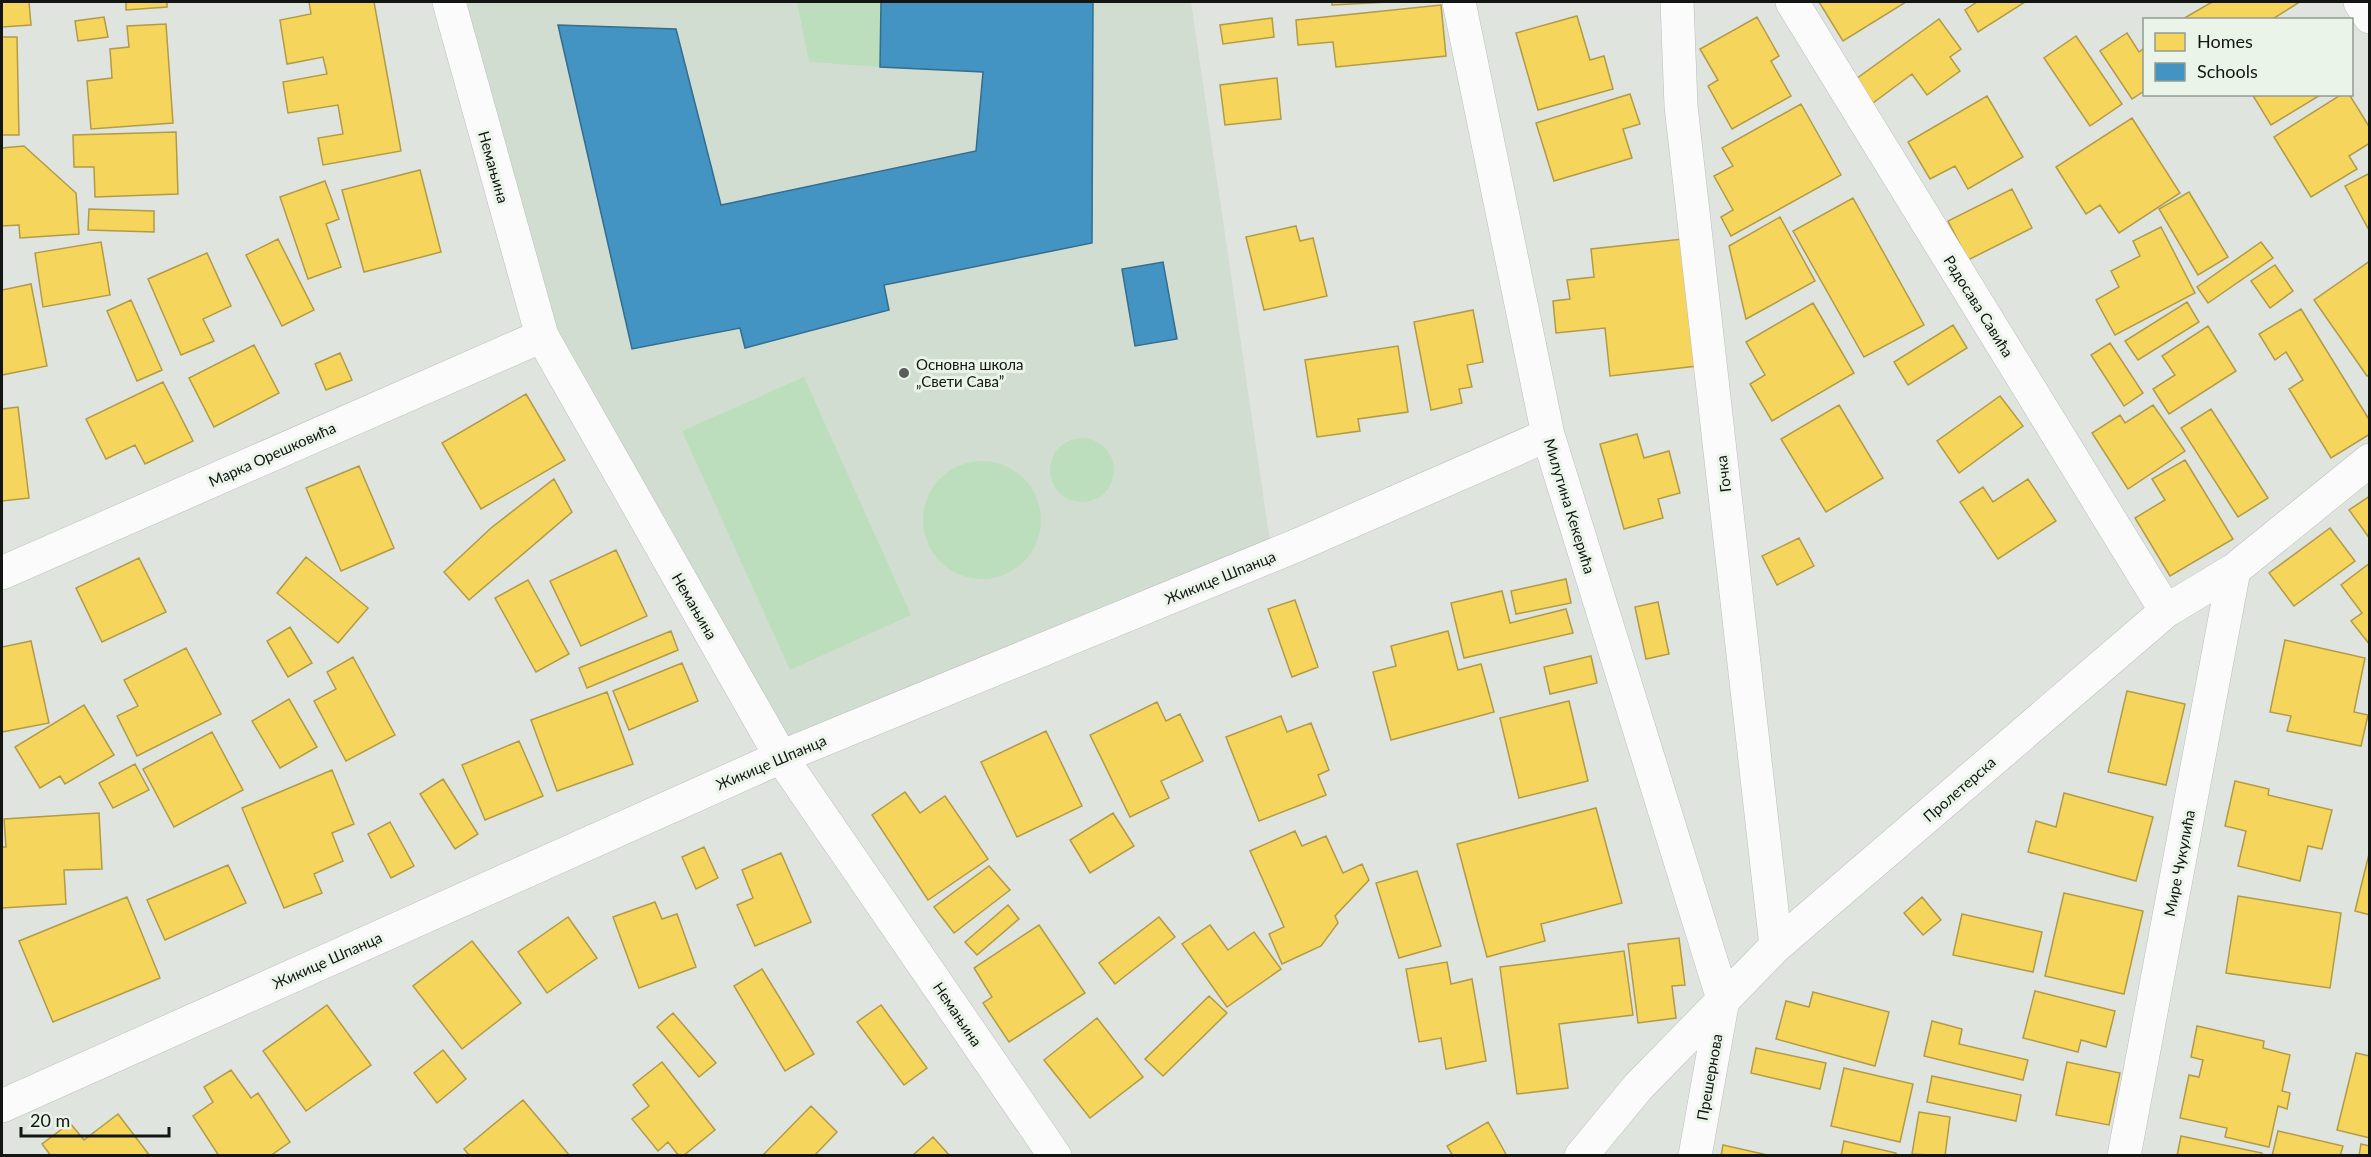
<svg xmlns="http://www.w3.org/2000/svg" width="2371" height="1157" viewBox="0 0 2371 1157" font-family="Lato,sans-serif">
  <style>
    .built { fill: #d2ddd1 }
    .green { fill: #bddebc }
    .homes { fill: #f6d55c; stroke: #b29b46; stroke-width: 1.5 }
    .schools { fill: #4393c3; stroke: #346d8e; stroke-width: 1.5 }
    .lines { fill: none; stroke-linecap: round; stroke-linejoin: round }
    .minor-casing { stroke: #bbbfbb; stroke-width: 34 }
    .minor { stroke: #fafbfa; stroke-width: 33 }
    .poi-dot { fill: #5a5d5a; stroke: #eaf4e9; stroke-width: 2 }
    .labels { text-anchor: middle; dominant-baseline: central; stroke-width: 6; stroke-linejoin: round; paint-order: stroke }
    .street-label { font-size: 15px; fill: #121512; stroke: #eaf4e9 }
    .poi-label { font-size: 15px; fill: #121512; stroke: #eaf4e9; text-anchor: start }
  </style>
  <rect width="100%" height="100%" fill="#dfe4df"/>
  <path class="built" d="M454,2H1191L1272,555L781,757L542,336Z"/>
  <path class="green" d="M797,2H881L880,67L809,62Z
    M804,377L911,615L790,670L682,431Z
    M1050 470a32 32 0 1 1 64 0a32 32 0 1 1-64 0Z
    M923 520a59 59 0 1 1 118 0a59 59 0 1 1-118 0Z"/>
  <path class="homes" d="M2,2H29L31,25L2,27Z
    M126,2H167V7L126,10Z
    M309,2H374L401,151L323,165L318,138L343,134L338,105L288,113L283,82L327,74L323,57L287,64L280,20L311,14Z
    M1332,2H1389L1332,5Z
    M1819,2H1906L1843,41Z
    M1977,2H2025L1978,32L1965,10Z
    M2212,2H2297L2298,3L2271,20H2181Z
    M1441,5L1446,56L1336,67L1333,42L1298,45L1296,20Z
    M1577,16L1590,60L1604,56L1613,89L1538,110L1516,33Z
    M104,17L108,37L78,41L75,21Z
    M1757,17L1779,56L1771,61L1791,96L1732,129L1708,86L1718,80L1700,49Z
    M1272,18L1274,37L1223,44L1220,25Z
    M1939,19L1961,49L1950,57L1960,71L1927,95L1912,74L1873,103L1856,79Z
    M166,24L173,123L91,129L87,81L112,78L110,49L129,47L127,26Z
    M2127,33L2139,52L2144,48V91L2132,99L2100,51Z
    M2076,36L2122,104L2090,126L2044,58Z
    M2,37H17L19,135H2Z
    M1277,78L1281,119L1225,125L1220,85Z
    M1630,94L1640,124L1623,129L1632,158L1554,181L1536,123Z
    M2252,94H2322L2271,125Z
    M2342,94H2349L2370,128V143L2349,156L2357,169L2311,197L2274,137Z
    M1987,96L2023,157L1968,189L1955,166L1930,179L1908,142Z
    M1801,104L1841,175L1731,236L1721,217L1733,210L1714,176L1733,166L1722,148Z
    M2132,118L2180,193L2119,233L2100,205L2086,214L2056,167Z
    M176,132L178,194L95,197L94,167H74L73,135Z
    M24,146L76,193L79,234L20,238L19,225L2,226V148Z
    M420,170L441,252L364,272L342,190Z
    M2370,173V232L2345,186Z
    M325,181L339,219L326,224L341,267L308,279L280,197Z
    M2012,189L2032,228L1968,260L1948,221Z
    M2189,192L2228,257L2198,275L2159,209Z
    M1853,198L1924,325L1864,357L1793,231Z
    M89,209L154,211V232L88,230Z
    M1780,217L1815,281L1746,319L1729,246Z
    M1296,226L1300,241L1313,238L1327,296L1264,310L1246,237Z
    M2161,227L2195,293L2115,335L2096,300L2119,287L2111,271L2140,256L2133,241Z
    M1692,238L1706,365L1610,376L1605,328L1556,333L1553,301L1570,299L1567,280L1594,277L1591,249Z
    M278,239L314,310L282,326L246,255Z
    M101,242L110,295L43,307L35,253Z
    M2261,242L2273,258L2208,303L2197,287Z
    M207,253L231,306L203,319L214,341L181,355L148,279Z
    M2370,261V375L2367,376L2314,300Z
    M2275,265L2293,291L2270,308L2251,281Z
    M31,284L47,366L2,375V290Z
    M131,300L162,370L137,381L107,311Z
    M2187,302L2199,322L2138,360L2125,341Z
    M1813,303L1854,373L1772,421L1750,384L1765,375L1746,342Z
    M2301,309L2370,421V434L2331,458L2289,389L2303,380L2286,352L2275,360L2259,334Z
    M1473,310L1483,362L1467,365L1472,387L1459,389L1462,403L1431,410L1414,322Z
    M1953,325L1967,348L1908,385L1894,362Z
    M2208,326L2236,371L2169,414L2153,389L2175,375L2162,356Z
    M2110,343L2143,393L2124,406L2091,355Z
    M254,345L279,393L214,427L189,378Z
    M1398,346L1408,412L1358,419L1360,431L1317,437L1305,360Z
    M340,353L352,380L326,390L315,364Z
    M163,382L193,441L145,464L135,445L106,459L86,419Z
    M526,394L565,460L481,509L442,443Z
    M2000,396L2023,426L1959,473L1937,441Z
    M1839,405L1883,478L1826,512L1781,439Z
    M2153,405L2185,451L2128,489L2092,433L2120,415L2125,423Z
    M18,407L29,498L2,501V409Z
    M2211,409L2268,498L2238,517L2181,428Z
    M1637,434L1644,458L1669,451L1680,493L1658,499L1663,518L1624,529L1600,444Z
    M2185,460L2233,539L2170,576L2135,518L2165,500L2152,479Z
    M359,466L394,548L341,571L306,488Z
    M554,479L572,512L469,600L444,572L491,528Z
    M2028,479L2056,521L1998,559L1960,502L1983,487L1993,502Z
    M2370,496V539L2349,510Z
    M2330,528L2355,561L2294,606L2269,573Z
    M1799,538L1814,566L1777,585L1762,556Z
    M616,550L647,616L581,646L550,581Z
    M306,557L368,608L338,643L277,593Z
    M139,558L166,612L102,642L76,588Z
    M2370,563V645L2351,621L2362,613L2341,585Z
    M1566,579L1571,603L1516,614L1511,591Z
    M528,580L569,654L536,672L495,598Z
    M1502,591L1510,623L1566,609L1573,633L1464,658L1451,603Z
    M1295,600L1318,667L1292,677L1268,609Z
    M1658,602L1669,654L1646,659L1635,607Z
    M290,627L312,663L288,677L267,641Z
    M671,631L678,650L587,688L579,668Z
    M1448,631L1458,670L1481,664L1494,712L1391,740L1373,672L1396,666L1391,646Z
    M2285,640L2365,658L2354,712L2368,715L2361,746L2287,731L2291,716L2270,712Z
    M31,641L49,723L2,732V647Z
    M186,648L221,714L137,756L117,716L138,706L124,680Z
    M1591,656L1597,683L1550,694L1544,667Z
    M353,657L395,735L346,761L314,701L336,689L327,672Z
    M682,663L698,701L629,730L613,691Z
    M2127,691L2185,704L2166,785L2108,772Z
    M607,692L633,764L557,791L531,720Z
    M289,699L317,747L280,768L252,721Z
    M1569,701L1588,781L1519,798L1500,718Z
    M1157,702L1166,721L1180,714L1203,761L1161,781L1169,798L1130,817L1090,735Z
    M84,705L114,755L65,784L60,776L40,788L15,747Z
    M1281,716L1287,732L1311,723L1329,770L1318,775L1326,795L1259,821L1226,737Z
    M1046,731L1082,806L1017,837L981,762Z
    M212,732L243,790L174,827L143,769Z
    M519,741L543,796L485,820L462,765Z
    M135,764L149,790L113,808L99,783Z
    M332,770L354,824L332,833L343,861L314,874L322,893L284,908L242,808Z
    M443,779L478,834L455,849L420,794Z
    M2235,781L2269,789L2268,795L2332,810L2322,849L2308,846L2300,881L2238,866L2246,831L2225,826Z
    M905,792L920,813L945,796L988,859L928,900L872,815Z
    M2064,793L2153,817L2136,881L2028,852L2036,821L2056,827Z
    M1596,808L1622,903L1541,924L1545,941L1487,957L1457,844Z
    M99,813L102,869L64,870L66,904L2,908V847H6L4,819Z
    M1113,813L1134,846L1090,873L1070,840Z
    M390,822L414,866L391,878L368,834Z
    M1295,831L1302,846L1326,836L1343,873L1362,864L1369,880L1335,916L1338,923L1321,946L1282,964L1269,934L1284,927L1250,851Z
    M704,847L718,878L696,889L682,857Z
    M2370,850V915L2355,911Z
    M781,853L811,922L755,946L737,905L753,898L742,870Z
    M228,865L246,903L165,940L147,900Z
    M989,866L1010,890L954,933L934,907Z
    M1417,871L1441,946L1399,958L1376,883Z
    M2064,893L2143,911L2124,994L2045,976Z
    M2238,896L2341,913L2330,988L2226,973Z
    M127,897L160,978L53,1022L19,941Z
    M1922,897L1941,920L1923,935L1904,913Z
    M655,902L662,919L677,914L696,967L639,988L613,917Z
    M1008,905L1019,919L977,955L965,942Z
    M1962,914L2042,932L2033,972L1953,955Z
    M568,917L597,958L547,993L518,952Z
    M1159,917L1175,937L1115,984L1099,963Z
    M1039,925L1085,993L1009,1042L983,1003L992,997L974,968Z
    M1210,925L1228,950L1254,932L1281,969L1227,1007L1182,944Z
    M1679,938L1685,985L1672,986L1676,1018L1638,1023L1628,944Z
    M472,941L521,1003L462,1049L413,986Z
    M1624,951L1633,1015L1559,1024L1568,1088L1517,1094L1500,967Z
    M1447,962L1451,984L1472,979L1486,1061L1446,1069L1441,1038L1419,1042L1406,969Z
    M762,969L814,1054L785,1071L734,986Z
    M2035,991L2115,1011L2106,1047L2081,1040L2078,1052L2023,1038Z
    M1813,992L1889,1012L1875,1066L1776,1039L1786,1001L1809,1007Z
    M1209,996L1227,1013L1163,1076L1145,1059Z
    M327,1005L371,1065L306,1111L263,1051Z
    M881,1005L927,1068L904,1085L857,1022Z
    M673,1013L716,1063L699,1077L657,1027Z
    M1097,1018L1143,1077L1090,1118L1044,1060Z
    M1932,1021L1962,1029L1959,1044L2028,1060L2023,1080L1924,1056Z
    M2197,1026L2264,1041L2263,1048L2290,1055L2282,1091L2290,1093L2287,1109L2278,1106L2269,1147L2225,1137L2227,1128L2180,1118L2189,1075L2199,1077L2203,1060L2191,1057Z
    M1756,1048L1826,1063L1820,1089L1751,1073Z
    M443,1050L466,1079L437,1103L414,1073Z
    M2356,1053L2370,1056V1138L2337,1130Z
    M662,1062L715,1130L683,1156H679L668,1142L658,1151L632,1119L649,1106L633,1085Z
    M2067,1062L2120,1073L2109,1125L2056,1115Z
    M1844,1068L1913,1084L1900,1142L1831,1126Z
    M231,1070L251,1098L258,1093L290,1142L270,1156H219L193,1116L213,1102L204,1087Z
    M1932,1076L2021,1095L2016,1121L1927,1102Z
    M523,1100L570,1156H470L464,1149Z
    M811,1106L837,1132L814,1156H762Z
    M1919,1112L1950,1117L1945,1156L1912,1154Z
    M118,1114L150,1156H51L42,1144L70,1123L84,1140Z
    M1488,1122L1507,1156H1453L1447,1146Z
    M2278,1131L2343,1146L2340,1156H2272Z
    M2181,1136L2262,1153V1156H2177Z
    M933,1137L950,1156H912Z
    M1844,1141L1896,1153V1156H1841Z
    M2361,1144L2370,1146V1156H2359Z
    M1723,1145L1772,1156H1721Z"/>
  <path class="schools" d="M881,2H1093L1092,243L884,285L889,310L745,348L740,328L632,349L558,25L676,29L721,205L976,151L983,72L880,67Z
    M1163,262L1177,339L1135,346L1122,269Z"/>
  <g class="lines">
    <defs>
      <path id="minor" d="M449,2L542,336L781,757L1055,1156
        M1459,2L1548,435L1723,999L1695,1156
        M1677,2L1681,106L1776,946
        M1792,2L2166,611
        M2360,2L2370,17
        M2,573L542,336
        M2,1106L781,757L1300,544L1548,435
        M1581,1156L1638,1087L1776,946L2166,611L2234,570L2370,460
        M2124,1156L2234,570"/>
    </defs>
    <use href="#minor" class="minor-casing"/>
    <use href="#minor" class="minor"/>
  </g>
  <circle class="poi-dot" cx="904" cy="373" r="6"/>
  <g class="labels">
    <g class="street-label">
      <text transform="translate(494 167) rotate(74)">Немањина</text>
      <text transform="translate(1979 306) rotate(58)">Радосава Савића</text>
      <text transform="translate(272 454) rotate(-24)">Марка Орешковића</text>
      <text transform="translate(1723 474) rotate(-97)">Гочка</text>
      <text transform="translate(1570 506) rotate(73)">Милутина Кекерића</text>
      <text transform="translate(1220 577) rotate(-22)">Жикице Шпанца</text>
      <text transform="translate(695 606) rotate(60)">Немањина</text>
      <text transform="translate(771 762) rotate(-23)">Жикице Шпанца</text>
      <text transform="translate(1959 789) rotate(-41)">Пролетерска</text>
      <text transform="translate(2179 863) rotate(-79)">Мире Чукулића</text>
      <text transform="translate(327 960) rotate(-24)">Жикице Шпанца</text>
      <text transform="translate(958 1014) rotate(56)">Немањина</text>
      <text transform="translate(1709 1077) rotate(-80)">Прешернова</text>
    </g>
    <g class="poi-label">
      <text x="916" y="364">Основна школа<tspan x="916" dy="17">„Свети Сава”</tspan></text>
    </g>
  </g>
  <rect width="2371" height="1157" fill="none" stroke="#121512" stroke-width="6"/>
  <rect x="2143" y="18" width="210" height="78" fill="#eaf4e9" stroke="#949b93" stroke-width="1.5"/>
  <rect x="2155" y="33" width="30" height="18" fill="#f6d55c" stroke="#949b93" stroke-width="1.5"/>
  <text x="2197" y="48" font-size="18" fill="#121512">Homes</text>
  <rect x="2155" y="63" width="30" height="18" fill="#4393c3" stroke="#949b93" stroke-width="1.5"/>
  <text x="2197" y="78" font-size="18" fill="#121512">Schools</text>
  <path d="M21 1127v9h148v-9" fill="none" stroke="#121512" stroke-width="3"/>
  <text x="30" y="1127" font-size="18" fill="#121512" stroke="#eaf4e9" stroke-width="4.5" paint-order="stroke">20 m</text>
</svg>
